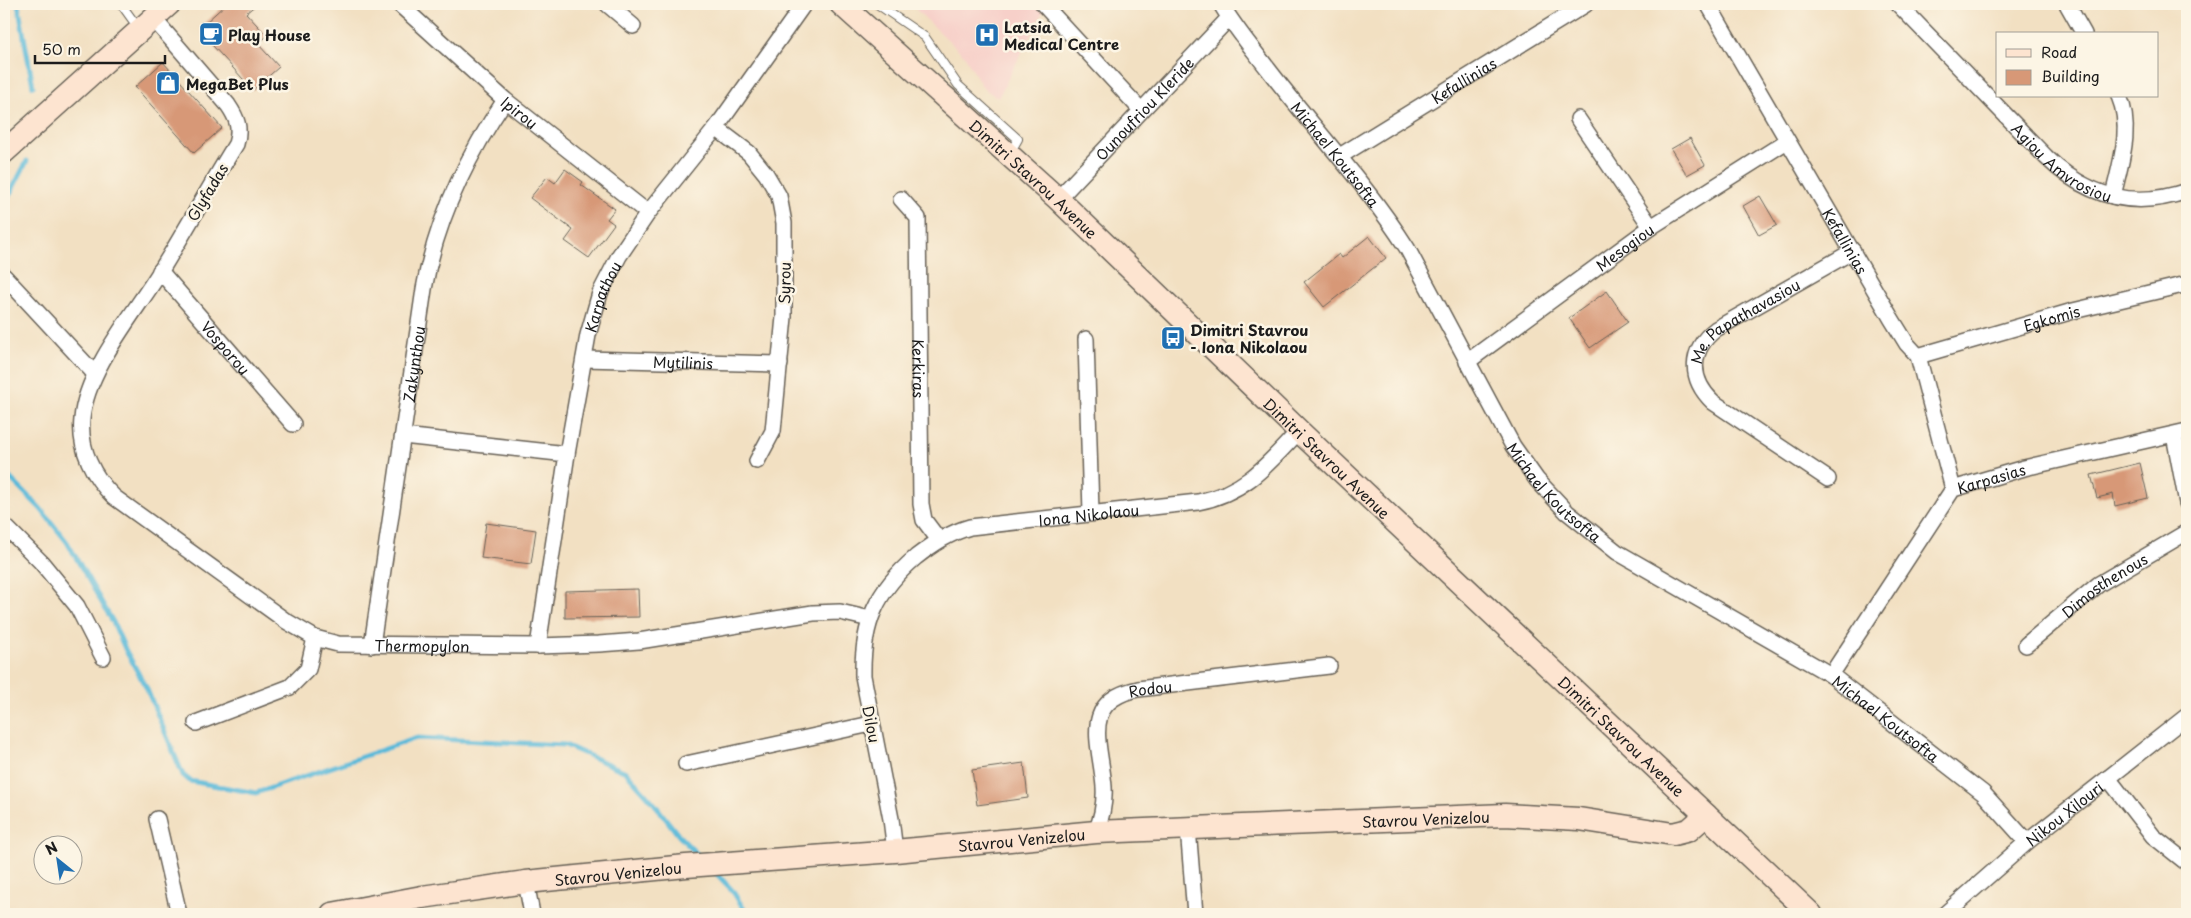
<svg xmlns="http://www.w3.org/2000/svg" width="2191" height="918" viewBox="0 0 2191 918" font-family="'Playpen Sans',sans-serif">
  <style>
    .built { fill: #f7d0c9 }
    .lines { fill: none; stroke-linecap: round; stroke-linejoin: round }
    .stream { stroke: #5bbad9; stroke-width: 5 }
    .building { fill: #d79877 }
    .lane-casing { stroke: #676156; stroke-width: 10 }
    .street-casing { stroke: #676156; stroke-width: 18 }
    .secondary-casing { stroke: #676156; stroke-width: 25 }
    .lane { stroke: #fff; stroke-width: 8 }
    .street { stroke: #fff; stroke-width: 15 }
    .secondary { stroke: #fde4d0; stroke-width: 22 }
    .labels { text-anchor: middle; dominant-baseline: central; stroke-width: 5; stroke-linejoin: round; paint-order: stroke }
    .poi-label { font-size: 15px; font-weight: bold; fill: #1c1c1c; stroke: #fcf5e5; text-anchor: start }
    .street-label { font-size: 15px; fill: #1c1c1c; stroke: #fcf5e5 }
  </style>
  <rect width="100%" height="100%" fill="#fcf5e5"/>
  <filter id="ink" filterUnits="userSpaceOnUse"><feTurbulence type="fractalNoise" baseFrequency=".02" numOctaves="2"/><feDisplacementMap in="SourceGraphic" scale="10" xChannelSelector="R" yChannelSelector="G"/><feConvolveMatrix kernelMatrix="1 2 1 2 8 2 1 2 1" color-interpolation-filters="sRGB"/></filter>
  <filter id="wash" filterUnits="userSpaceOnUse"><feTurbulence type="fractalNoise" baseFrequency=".0096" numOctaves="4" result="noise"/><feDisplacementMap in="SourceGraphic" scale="20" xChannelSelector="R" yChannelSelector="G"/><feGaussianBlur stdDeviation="1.12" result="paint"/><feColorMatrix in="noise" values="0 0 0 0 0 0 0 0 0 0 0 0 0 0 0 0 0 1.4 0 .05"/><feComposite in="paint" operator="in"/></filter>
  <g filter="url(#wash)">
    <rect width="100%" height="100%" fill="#f2e0c2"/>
    <path class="built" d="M910,4H1047L998,98L983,88L964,55Z"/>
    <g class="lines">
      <path class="stream" d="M18,4L33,86
        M4,205L27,161
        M4,472L40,508L67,542L113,622L126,651L146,687L183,775L190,781L256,793L417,738L565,745L626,772L653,802L679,836L701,858
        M714,871L732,890L747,914"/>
    </g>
    <g id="blocks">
      <path class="building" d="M226,4H257L246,13L267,36L258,44L279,67L253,90L203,35L205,23Z
        M163,62L222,128L194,153L135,87Z
        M1690,138L1705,165L1687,175L1671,149Z
        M565,169L583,182L581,185L615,209L607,219L614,224L589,258L565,241L573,230L530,198L547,177L555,183Z
        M1760,196L1777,225L1759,235L1743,206Z
        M1369,236L1386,258L1324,307L1304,282L1339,254L1342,258Z
        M1607,291L1628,322L1590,348L1569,318Z
        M2140,463L2148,498L2115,506L2113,494L2097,498L2091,475Z
        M486,523L536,530L531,564L481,558Z
        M638,589L639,617L565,618V591Z
        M1024,763L1028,798L977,805L972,770Z"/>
    </g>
  </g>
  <g filter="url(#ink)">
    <use href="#blocks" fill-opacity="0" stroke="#676156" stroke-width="1"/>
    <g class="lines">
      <defs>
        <path id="lane" d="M121,4L139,29
          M877,4L925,37L958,85L1018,139L1010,153"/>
        <g id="street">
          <path id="s1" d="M399,4L505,100L648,213"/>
          <path d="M607,4L633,26"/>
          <path d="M1043,4L1141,110"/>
          <path id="s2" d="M1221,4C1234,27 1252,48 1268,69C1314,129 1366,184 1407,248L1513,446L1537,480L1567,512L1617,552L1831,675L1983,793L2027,842"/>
          <path id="s3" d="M1708,4L1891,318L1907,344L1918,356L1953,489"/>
          <path id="s4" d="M1898,4L2046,157C2086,196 2132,210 2187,191"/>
          <path d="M2067,4L2084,34"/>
          <path id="s5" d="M153,18L228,105C237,118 241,128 236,144C210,186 186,230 160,272C134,314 86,370 82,419C79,449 93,477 114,497L286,621L315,638L338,644L538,646L599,644L639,641L813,613L840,612L870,619"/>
          <path d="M1578,119L1651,227"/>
          <path d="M716,128L749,153L766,174L779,196L784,223V317L773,431L757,461"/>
          <path id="s6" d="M1340,156L1586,4"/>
          <path d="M2113,196C2120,164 2133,129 2119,96"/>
          <path id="s7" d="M901,199L918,218L921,504L924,520L939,540"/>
          <path id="s8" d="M1058,199L1229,18"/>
          <path id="s9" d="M160,271L293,424"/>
          <path d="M4,276L94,373"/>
          <path d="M1086,339L1091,513"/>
          <path id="s10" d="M1918,356L2073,311L2187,284"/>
          <path id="s11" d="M584,359L780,364"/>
          <path id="s12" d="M1467,362L1651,227L1787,141"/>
          <path d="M2174,435L2187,503"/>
          <path d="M403,436L567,454"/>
          <path id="s13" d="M1828,479L1713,402C1689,379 1689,350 1716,329L1853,251"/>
          <path d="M4,525L41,562L77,606L103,657"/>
          <path id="s14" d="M372,645L424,289C436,220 466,158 505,100"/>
          <path id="s15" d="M2026,645L2099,584L2187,532"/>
          <path id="s16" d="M538,646L567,454L588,335L600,293L619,256L648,213L716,128L804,4"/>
          <path id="s17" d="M1831,675L1953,489L2024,468L2187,431"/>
          <path d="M196,723L290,687L308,669L315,638"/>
          <path d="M686,764L871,724"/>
          <path d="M2108,778L2153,836L2187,863"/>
          <path d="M157,819L179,914"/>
          <path d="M1188,828L1195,914"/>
          <path id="s18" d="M1096,832C1102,817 1105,803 1104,787C1101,745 1079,701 1138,689L1329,666"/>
          <path id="s19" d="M895,851L891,819L863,676C862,624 876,591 916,557C933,544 949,533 970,527L1198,502C1245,493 1268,464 1299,431"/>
          <path d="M526,882L532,914"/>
          <path id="s20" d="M1945,914L2027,842L2187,716"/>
        </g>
        <g id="secondary">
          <path id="s21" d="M841,4L1058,199L1299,431L1811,914"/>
          <path d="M4,152L169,4"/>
          <path id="s22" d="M332,914L422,897L526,882L686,866L895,851L1096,832L1505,815L1579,819L1673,834L1689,830L1706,815"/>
        </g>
      </defs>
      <use href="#lane" class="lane-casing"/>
      <use href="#street" class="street-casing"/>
      <use href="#secondary" class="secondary-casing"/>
      <use href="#lane" class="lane"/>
      <use href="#street" class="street"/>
      <use href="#secondary" class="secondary"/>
    </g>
  </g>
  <defs>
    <symbol id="cafe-square" viewBox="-11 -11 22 22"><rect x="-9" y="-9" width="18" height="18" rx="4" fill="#1f6fb2" stroke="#fcf5e5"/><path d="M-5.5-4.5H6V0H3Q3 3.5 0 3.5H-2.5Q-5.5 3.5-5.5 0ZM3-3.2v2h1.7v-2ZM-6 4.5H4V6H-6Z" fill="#fff"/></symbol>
    <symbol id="hospital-square" viewBox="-11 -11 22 22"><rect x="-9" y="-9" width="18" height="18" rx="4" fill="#1f6fb2" stroke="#fcf5e5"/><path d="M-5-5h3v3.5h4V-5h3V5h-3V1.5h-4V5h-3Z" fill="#fff"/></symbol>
    <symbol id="shop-square" viewBox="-11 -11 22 22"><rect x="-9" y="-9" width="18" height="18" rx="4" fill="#1f6fb2" stroke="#fcf5e5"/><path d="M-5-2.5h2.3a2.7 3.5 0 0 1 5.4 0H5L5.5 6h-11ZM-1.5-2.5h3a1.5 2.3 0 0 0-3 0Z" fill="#fff"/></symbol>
    <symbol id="bus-square" viewBox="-11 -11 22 22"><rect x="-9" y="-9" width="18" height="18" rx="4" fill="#1f6fb2" stroke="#fcf5e5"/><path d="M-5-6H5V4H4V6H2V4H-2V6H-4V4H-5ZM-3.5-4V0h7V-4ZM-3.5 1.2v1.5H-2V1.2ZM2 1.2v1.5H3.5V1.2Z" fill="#fff"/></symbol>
  </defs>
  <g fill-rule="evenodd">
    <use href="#cafe-square" x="197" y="20" width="28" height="28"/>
    <use href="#hospital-square" x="973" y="21" width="28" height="28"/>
    <use href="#shop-square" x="154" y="69" width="28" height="28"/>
    <use href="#bus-square" x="1159" y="324" width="28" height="28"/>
  </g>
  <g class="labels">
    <g class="poi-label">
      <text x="1004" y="26">Latsia<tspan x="1004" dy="17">Medical Centre</tspan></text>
      <text x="228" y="34">Play House</text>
      <text x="186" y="83">MegaBet Plus</text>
      <text x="1190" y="329">Dimitri Stavrou<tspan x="1190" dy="17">- Iona Nikolaou</tspan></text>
    </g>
    <g class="street-label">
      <text stroke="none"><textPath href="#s6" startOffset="145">Kefallinias</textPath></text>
      <text stroke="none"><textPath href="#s8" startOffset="125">Ounoufriou Kleride</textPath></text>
      <text stroke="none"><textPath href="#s1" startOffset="162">Ipirou</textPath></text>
      <text stroke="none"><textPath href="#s2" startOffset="189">Michael Koutsofta</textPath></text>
      <text stroke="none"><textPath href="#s4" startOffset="229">Agiou Amvrosiou</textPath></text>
      <text stroke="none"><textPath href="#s21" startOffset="260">Dimitri Stavrou Avenue</textPath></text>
      <text transform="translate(207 192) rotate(-59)">Glyfadas</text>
      <text stroke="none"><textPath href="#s3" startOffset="274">Kefallinias</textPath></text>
      <text stroke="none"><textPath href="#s12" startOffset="195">Mesogiou</textPath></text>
      <text transform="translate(784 283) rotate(-89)">Syrou</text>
      <text stroke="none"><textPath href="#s16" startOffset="356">Karpathou</textPath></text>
      <text stroke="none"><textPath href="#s10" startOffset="139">Egkomis</textPath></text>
      <text stroke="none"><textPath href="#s13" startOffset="250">Me. Papathavasiou</textPath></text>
      <text stroke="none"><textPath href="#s9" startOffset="101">Vosporou</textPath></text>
      <text stroke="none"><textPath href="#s11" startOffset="99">Mytilinis</textPath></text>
      <text stroke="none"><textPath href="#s14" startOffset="284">Zakynthou</textPath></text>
      <text stroke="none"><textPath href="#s7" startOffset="176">Kerkiras</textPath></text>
      <text stroke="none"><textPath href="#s21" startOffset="665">Dimitri Stavrou Avenue</textPath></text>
      <text stroke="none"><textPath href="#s17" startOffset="262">Karpasias</textPath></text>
      <text stroke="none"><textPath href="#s2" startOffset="594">Michael Koutsofta</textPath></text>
      <text stroke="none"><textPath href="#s19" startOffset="495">Iona Nikolaou</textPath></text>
      <text stroke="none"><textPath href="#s15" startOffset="99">Dimosthenous</textPath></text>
      <text stroke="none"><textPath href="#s5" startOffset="914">Thermopylon</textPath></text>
      <text stroke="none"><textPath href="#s18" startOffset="179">Rodou</textPath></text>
      <text stroke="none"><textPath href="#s2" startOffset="998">Michael Koutsofta</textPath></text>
      <text transform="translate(872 724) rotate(79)">Dilou</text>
      <text stroke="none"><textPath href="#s21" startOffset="1070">Dimitri Stavrou Avenue</textPath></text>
      <text stroke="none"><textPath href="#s20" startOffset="156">Nikou Xilouri</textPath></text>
      <text stroke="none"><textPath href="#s22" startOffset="1099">Stavrou Venizelou</textPath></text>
      <text stroke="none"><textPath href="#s22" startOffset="694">Stavrou Venizelou</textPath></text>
      <text stroke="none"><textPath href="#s22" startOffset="289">Stavrou Venizelou</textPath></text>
    </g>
  </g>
  <rect width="2191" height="918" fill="none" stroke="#fcf5e5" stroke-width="20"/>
  <rect x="1996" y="32" width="162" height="65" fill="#fcf5e5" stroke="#a29e95"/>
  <rect x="2006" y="49" width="25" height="8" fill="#fde4d0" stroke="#a29e95"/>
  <text x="2041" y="58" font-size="15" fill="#1c1c1c">Road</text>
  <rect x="2006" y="70" width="25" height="15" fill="#d79877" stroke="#a29e95"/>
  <text x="2041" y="82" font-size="15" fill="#1c1c1c">Building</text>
  <g transform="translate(58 860) rotate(330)"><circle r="24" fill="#fcf5e5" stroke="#a29e95"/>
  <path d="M0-4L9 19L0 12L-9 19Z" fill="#1f6fb2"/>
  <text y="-8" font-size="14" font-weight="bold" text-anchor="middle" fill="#1c1c1c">N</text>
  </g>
  <path d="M35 55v8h130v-8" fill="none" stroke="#1c1c1c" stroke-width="2.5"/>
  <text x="42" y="55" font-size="15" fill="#1c1c1c" stroke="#fcf5e5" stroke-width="4" paint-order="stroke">50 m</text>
</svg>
